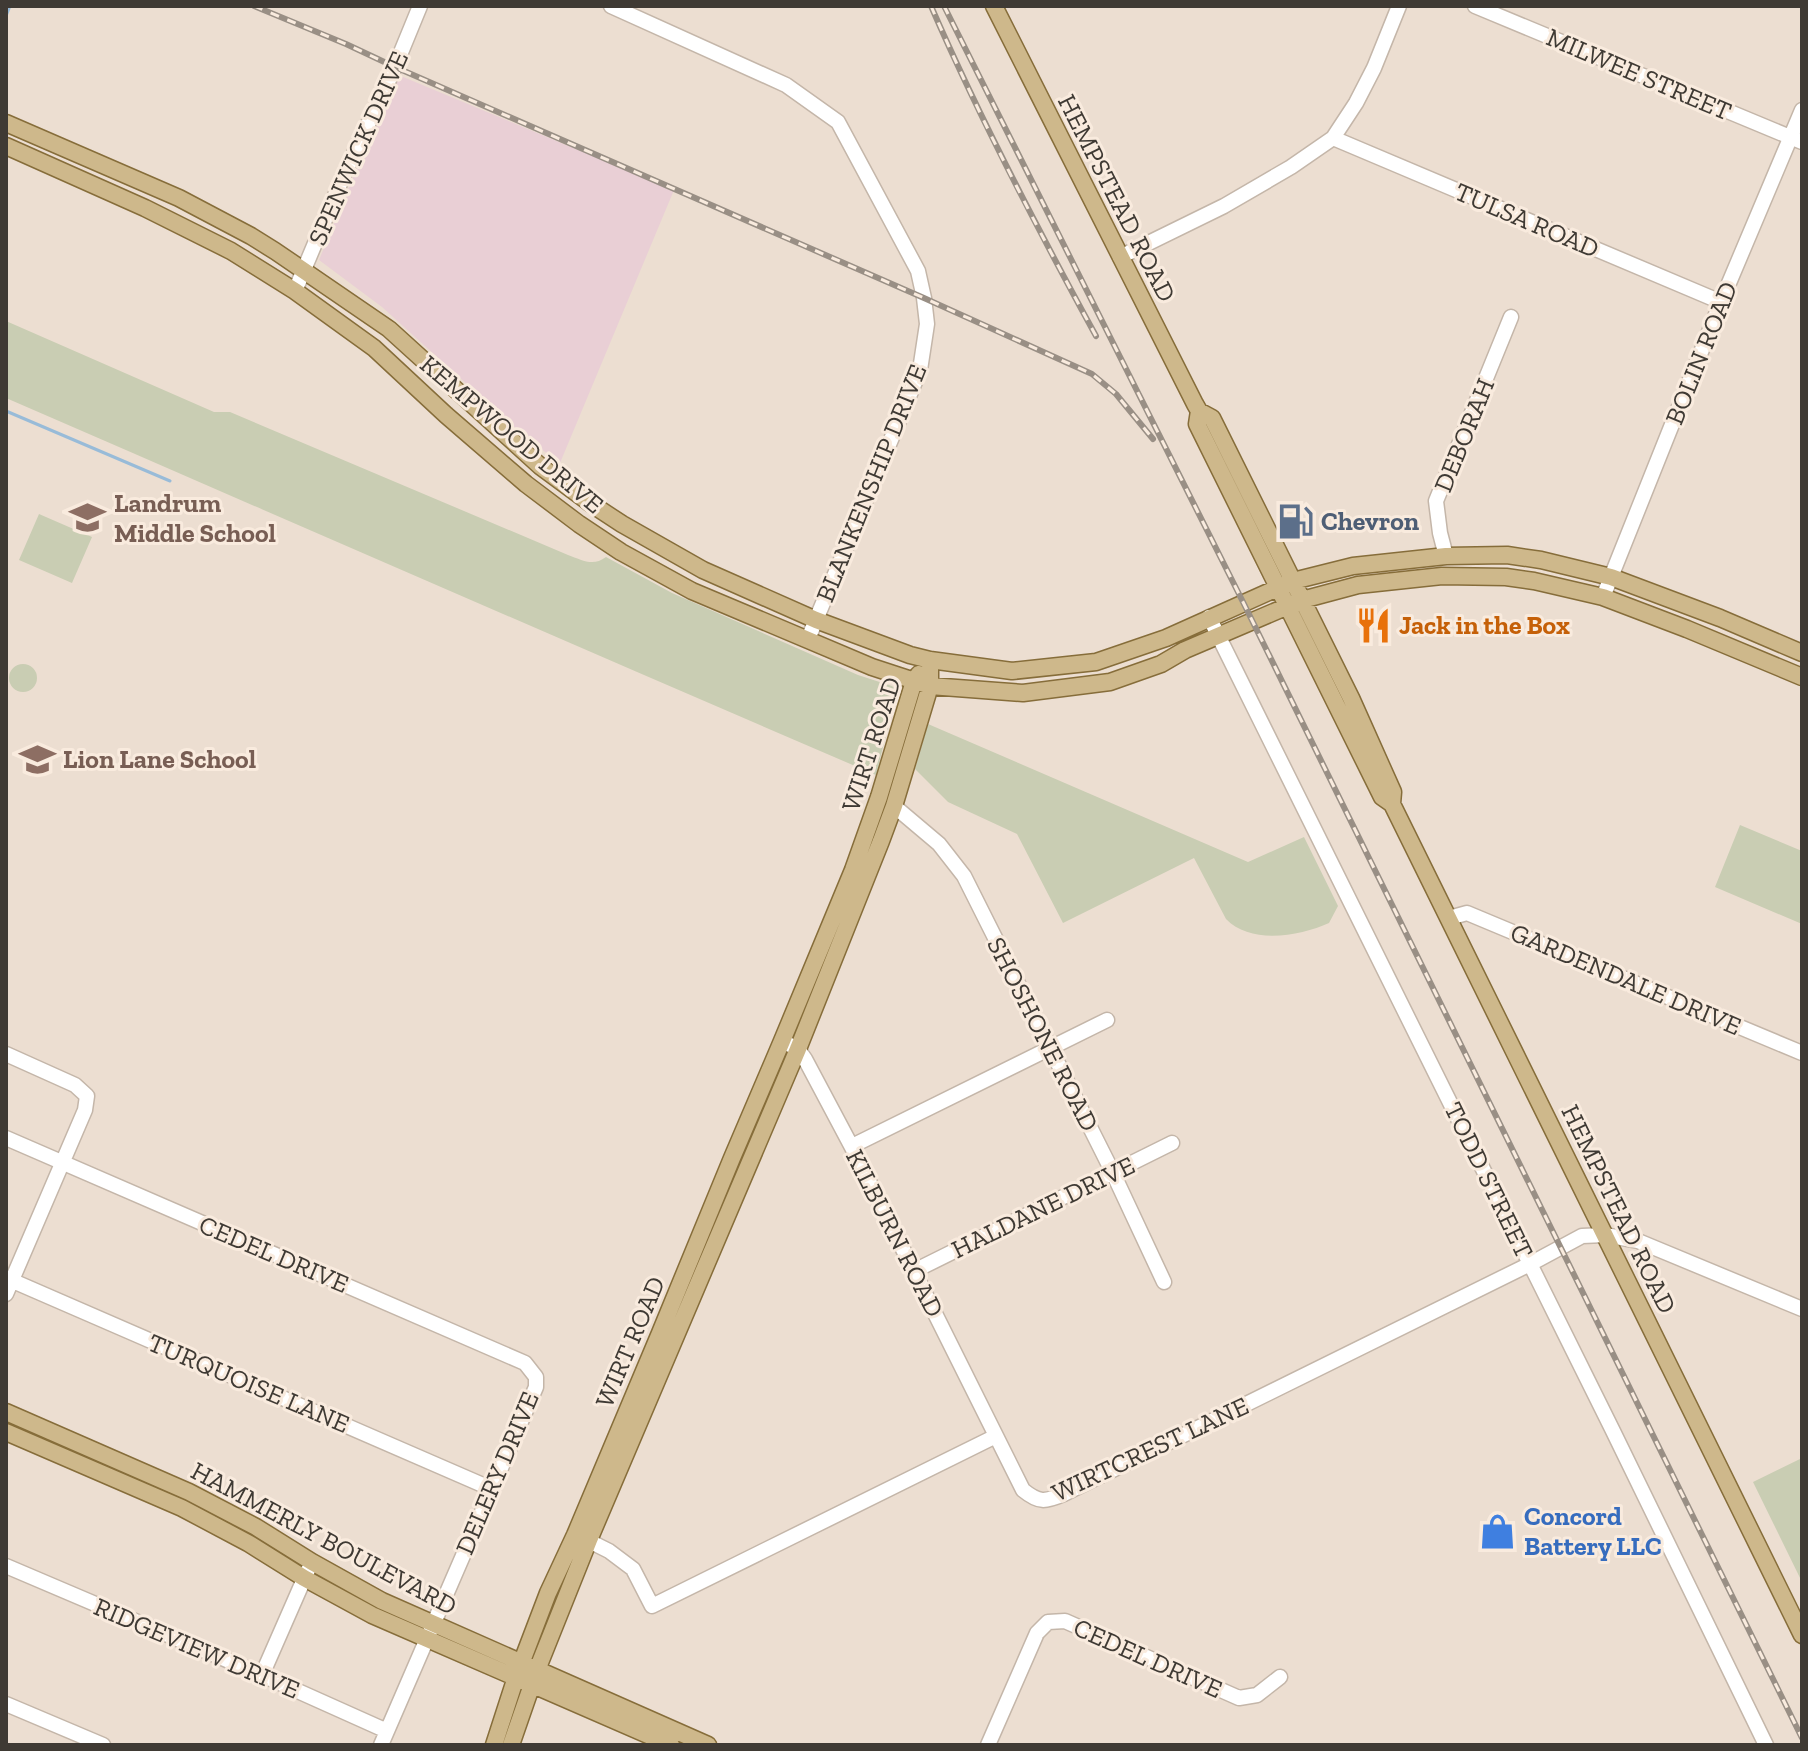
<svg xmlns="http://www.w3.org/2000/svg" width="1808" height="1751" viewBox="0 0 1808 1751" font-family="'Zilla Slab',serif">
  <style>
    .industrial { fill: #e9cfd5 }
    .green { fill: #c9cdb3 }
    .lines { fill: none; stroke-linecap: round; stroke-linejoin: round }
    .stream { stroke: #98bbd8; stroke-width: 3 }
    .minor-casing { stroke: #c4b6a9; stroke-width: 17 }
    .major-casing { stroke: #866d3a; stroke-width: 19 }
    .minor { stroke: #fff; stroke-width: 14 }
    .major { stroke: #ceb88b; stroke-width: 16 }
    .rail-casing { stroke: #998f85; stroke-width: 6 }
    .rail { stroke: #f9ebde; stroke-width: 3; stroke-dasharray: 9; stroke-linecap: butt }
    .labels { text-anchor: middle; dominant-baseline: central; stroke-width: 6; stroke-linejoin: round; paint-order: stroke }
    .street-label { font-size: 26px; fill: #3f3a34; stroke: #f9ebde }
    .education-label { font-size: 26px; font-weight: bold; fill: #785e54; stroke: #f9ebde; text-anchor: start }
    .service-label { font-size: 26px; font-weight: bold; fill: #4e5e75; stroke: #f9ebde; text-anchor: start }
    .food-label { font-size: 26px; font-weight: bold; fill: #c56008; stroke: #f9ebde; text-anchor: start }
    .shop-label { font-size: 26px; font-weight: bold; fill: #366cbe; stroke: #f9ebde; text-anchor: start }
  </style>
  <rect width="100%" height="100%" fill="#ecded1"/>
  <path class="industrial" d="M396,74L674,190L560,463L525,437L382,307L319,260Z"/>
  <path class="green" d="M6,321L214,412H230L568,555C582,560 593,567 606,557L672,593L858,675L892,686L896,690V695L876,775C585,650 296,524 6,398Z
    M39,514L92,537L72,583L19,560Z
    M9 678a14 14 0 1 1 28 0a14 14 0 1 1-28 0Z
    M928,724L1248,862L1304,837L1338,906L1329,923C1300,936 1251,945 1226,919L1194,858L1063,923L1017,834L948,802L915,769Z
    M1740,825L1802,851V924L1715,887Z
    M1802,1458V1582L1753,1482Z"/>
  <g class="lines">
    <path class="stream" d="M6,16L10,6
      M6,411L170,481"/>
    <defs>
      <path id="minor" d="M611,6L786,85L838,122L918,271L924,298L927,324L920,370L808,639
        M1475,6L1802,142
        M1333,138L1721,302
        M1120,257L1224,206L1291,167L1333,138L1356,103L1374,68L1399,6
        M295,291L342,179L395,67L420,6
        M1446,556L1440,533L1436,501L1511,317
        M1603,597L1721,302L1802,110
        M1209,617L1612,1429L1766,1745
        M894,806L939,844L964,876L1113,1173L1164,1282
        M1449,918L1467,913L1802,1053
        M782,1041L798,1049L805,1059L856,1155L1023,1490C1039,1503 1045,1502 1064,1494L1530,1264L1582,1236L1605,1235L1638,1241L1802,1309
        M6,1054L75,1085L87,1096L85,1110L6,1294
        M6,1138L525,1363L536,1377V1387L381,1745
        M852,1146L1107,1020
        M914,1271L1172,1143
        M6,1278L492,1489
        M581,1537L609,1551L633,1569L652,1606L996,1436
        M6,1566L262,1675L387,1731
        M262,1675L308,1570
        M6,1704L103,1745
        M988,1745L1037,1633L1048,1622L1065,1621L1239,1698L1257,1695L1280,1677"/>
      <path id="major" d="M994,6L1195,404L1199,411L1212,418L1351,698L1393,792L1392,804
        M6,123L179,198L251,236L275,251L389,329L540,466L590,503L622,524L703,570L816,620L910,655L930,660L1012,671L1096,662L1166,638L1293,581L1353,566L1446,556L1507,555L1541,560L1611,577L1720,618L1802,653
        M6,146L145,208L231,251L295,291L374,348L446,415L526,484L579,524L621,552L692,591L872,667L930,686L1023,693L1110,682L1161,664L1185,650L1302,600L1358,585L1442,576L1506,577L1534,581L1603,597L1687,629L1802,677
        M1199,411L1197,424L1382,797L1392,804L1802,1635
        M6,1412L189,1492L256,1527L312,1562L382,1601L708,1745
        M6,1432L182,1508L248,1543L304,1578L372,1615L671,1745
        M494,1745L516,1677L548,1593L575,1535L660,1333L732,1158L782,1041L853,870L879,797L914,681L919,674
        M511,1745L537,1670L589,1540L798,1049L881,841L894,806L930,686V660"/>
    </defs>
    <use href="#minor" class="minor-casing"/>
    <use href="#major" class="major-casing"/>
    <use href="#minor" class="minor"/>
    <use href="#major" class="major"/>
    <defs>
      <path id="rail" d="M254,6L346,44L395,67L924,298L1092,374L1116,394L1153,439
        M931,6C980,119 1037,228 1096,336
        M944,6L1243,602L1802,1738"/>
    </defs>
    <use href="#rail" class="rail-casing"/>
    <use href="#rail" class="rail"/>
  </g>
  <defs>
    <symbol id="school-bare" viewBox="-9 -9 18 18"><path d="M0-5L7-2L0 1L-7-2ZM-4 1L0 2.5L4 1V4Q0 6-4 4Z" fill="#8d6e63" stroke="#f9ebde" stroke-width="2.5" paint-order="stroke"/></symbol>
    <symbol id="fuel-bare" viewBox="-9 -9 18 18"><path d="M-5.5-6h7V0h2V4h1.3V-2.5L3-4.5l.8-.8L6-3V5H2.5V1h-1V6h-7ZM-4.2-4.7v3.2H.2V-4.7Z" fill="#5c6f8a" stroke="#f9ebde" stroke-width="2.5" paint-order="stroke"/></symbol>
    <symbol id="restaurant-bare" viewBox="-9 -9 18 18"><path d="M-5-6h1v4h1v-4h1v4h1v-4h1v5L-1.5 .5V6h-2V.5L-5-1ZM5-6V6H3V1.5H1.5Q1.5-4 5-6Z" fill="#e8710a" stroke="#f9ebde" stroke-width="2.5" paint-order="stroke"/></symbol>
    <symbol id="shop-bare" viewBox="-9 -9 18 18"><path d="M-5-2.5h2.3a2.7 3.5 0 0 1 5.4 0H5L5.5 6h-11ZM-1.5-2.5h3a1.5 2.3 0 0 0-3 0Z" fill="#3f7fe0" stroke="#f9ebde" stroke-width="2.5" paint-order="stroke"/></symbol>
  </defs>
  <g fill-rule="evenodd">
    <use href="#school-bare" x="62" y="492" width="51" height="51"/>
    <use href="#fuel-bare" x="1270" y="496" width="51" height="51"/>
    <use href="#restaurant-bare" x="1348" y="600" width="51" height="51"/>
    <use href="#school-bare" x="12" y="734" width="51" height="51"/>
    <use href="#shop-bare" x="1472" y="1506" width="51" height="51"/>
  </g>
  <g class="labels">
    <g class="street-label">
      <text transform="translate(1639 74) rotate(23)">MILWEE STREET</text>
      <text transform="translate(358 148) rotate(-66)">SPENWICK DRIVE</text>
      <text transform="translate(1117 198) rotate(63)">HEMPSTEAD ROAD</text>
      <text transform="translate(1527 220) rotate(23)">TULSA ROAD</text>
      <text transform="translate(1701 353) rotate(-68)">BOLIN ROAD</text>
      <text transform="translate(512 434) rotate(40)">KEMPWOOD DRIVE</text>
      <text transform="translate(1464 435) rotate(-68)">DEBORAH</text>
      <text transform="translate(871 483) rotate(-68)">BLANKENSHIP DRIVE</text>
      <text transform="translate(871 744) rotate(-72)">WIRT ROAD</text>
      <text transform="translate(1626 979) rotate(23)">GARDENDALE DRIVE</text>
      <text transform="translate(1043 1034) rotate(63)">SHOSHONE ROAD</text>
      <text transform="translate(1489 1180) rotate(64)">TODD STREET</text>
      <text transform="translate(1043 1207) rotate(-26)">HALDANE DRIVE</text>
      <text transform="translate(1619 1209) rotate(64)">HEMPSTEAD ROAD</text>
      <text transform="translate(895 1233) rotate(63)">KILBURN ROAD</text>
      <text transform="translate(274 1254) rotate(23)">CEDEL DRIVE</text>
      <text transform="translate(630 1342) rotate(-67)">WIRT ROAD</text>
      <text transform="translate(249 1383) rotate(23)">TURQUOISE LANE</text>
      <text transform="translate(1150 1449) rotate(-25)">WIRTCREST LANE</text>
      <text transform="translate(497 1473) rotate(-67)">DELERY DRIVE</text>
      <text transform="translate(324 1538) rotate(28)">HAMMERLY BOULEVARD</text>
      <text transform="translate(197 1648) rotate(23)">RIDGEVIEW DRIVE</text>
      <text transform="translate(1148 1658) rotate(24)">CEDEL DRIVE</text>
    </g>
    <g class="education-label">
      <text x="114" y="503">Landrum<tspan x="114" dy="30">Middle School</tspan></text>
      <text x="63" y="759">Lion Lane School</text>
    </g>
    <g class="service-label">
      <text x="1321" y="521">Chevron</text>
    </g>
    <g class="food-label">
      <text x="1399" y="625">Jack in the Box</text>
    </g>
    <g class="shop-label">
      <text x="1524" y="1516">Concord<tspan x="1524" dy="30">Battery LLC</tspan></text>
    </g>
  </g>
  <rect width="1808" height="1751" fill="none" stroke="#3f3a34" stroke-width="16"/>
</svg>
